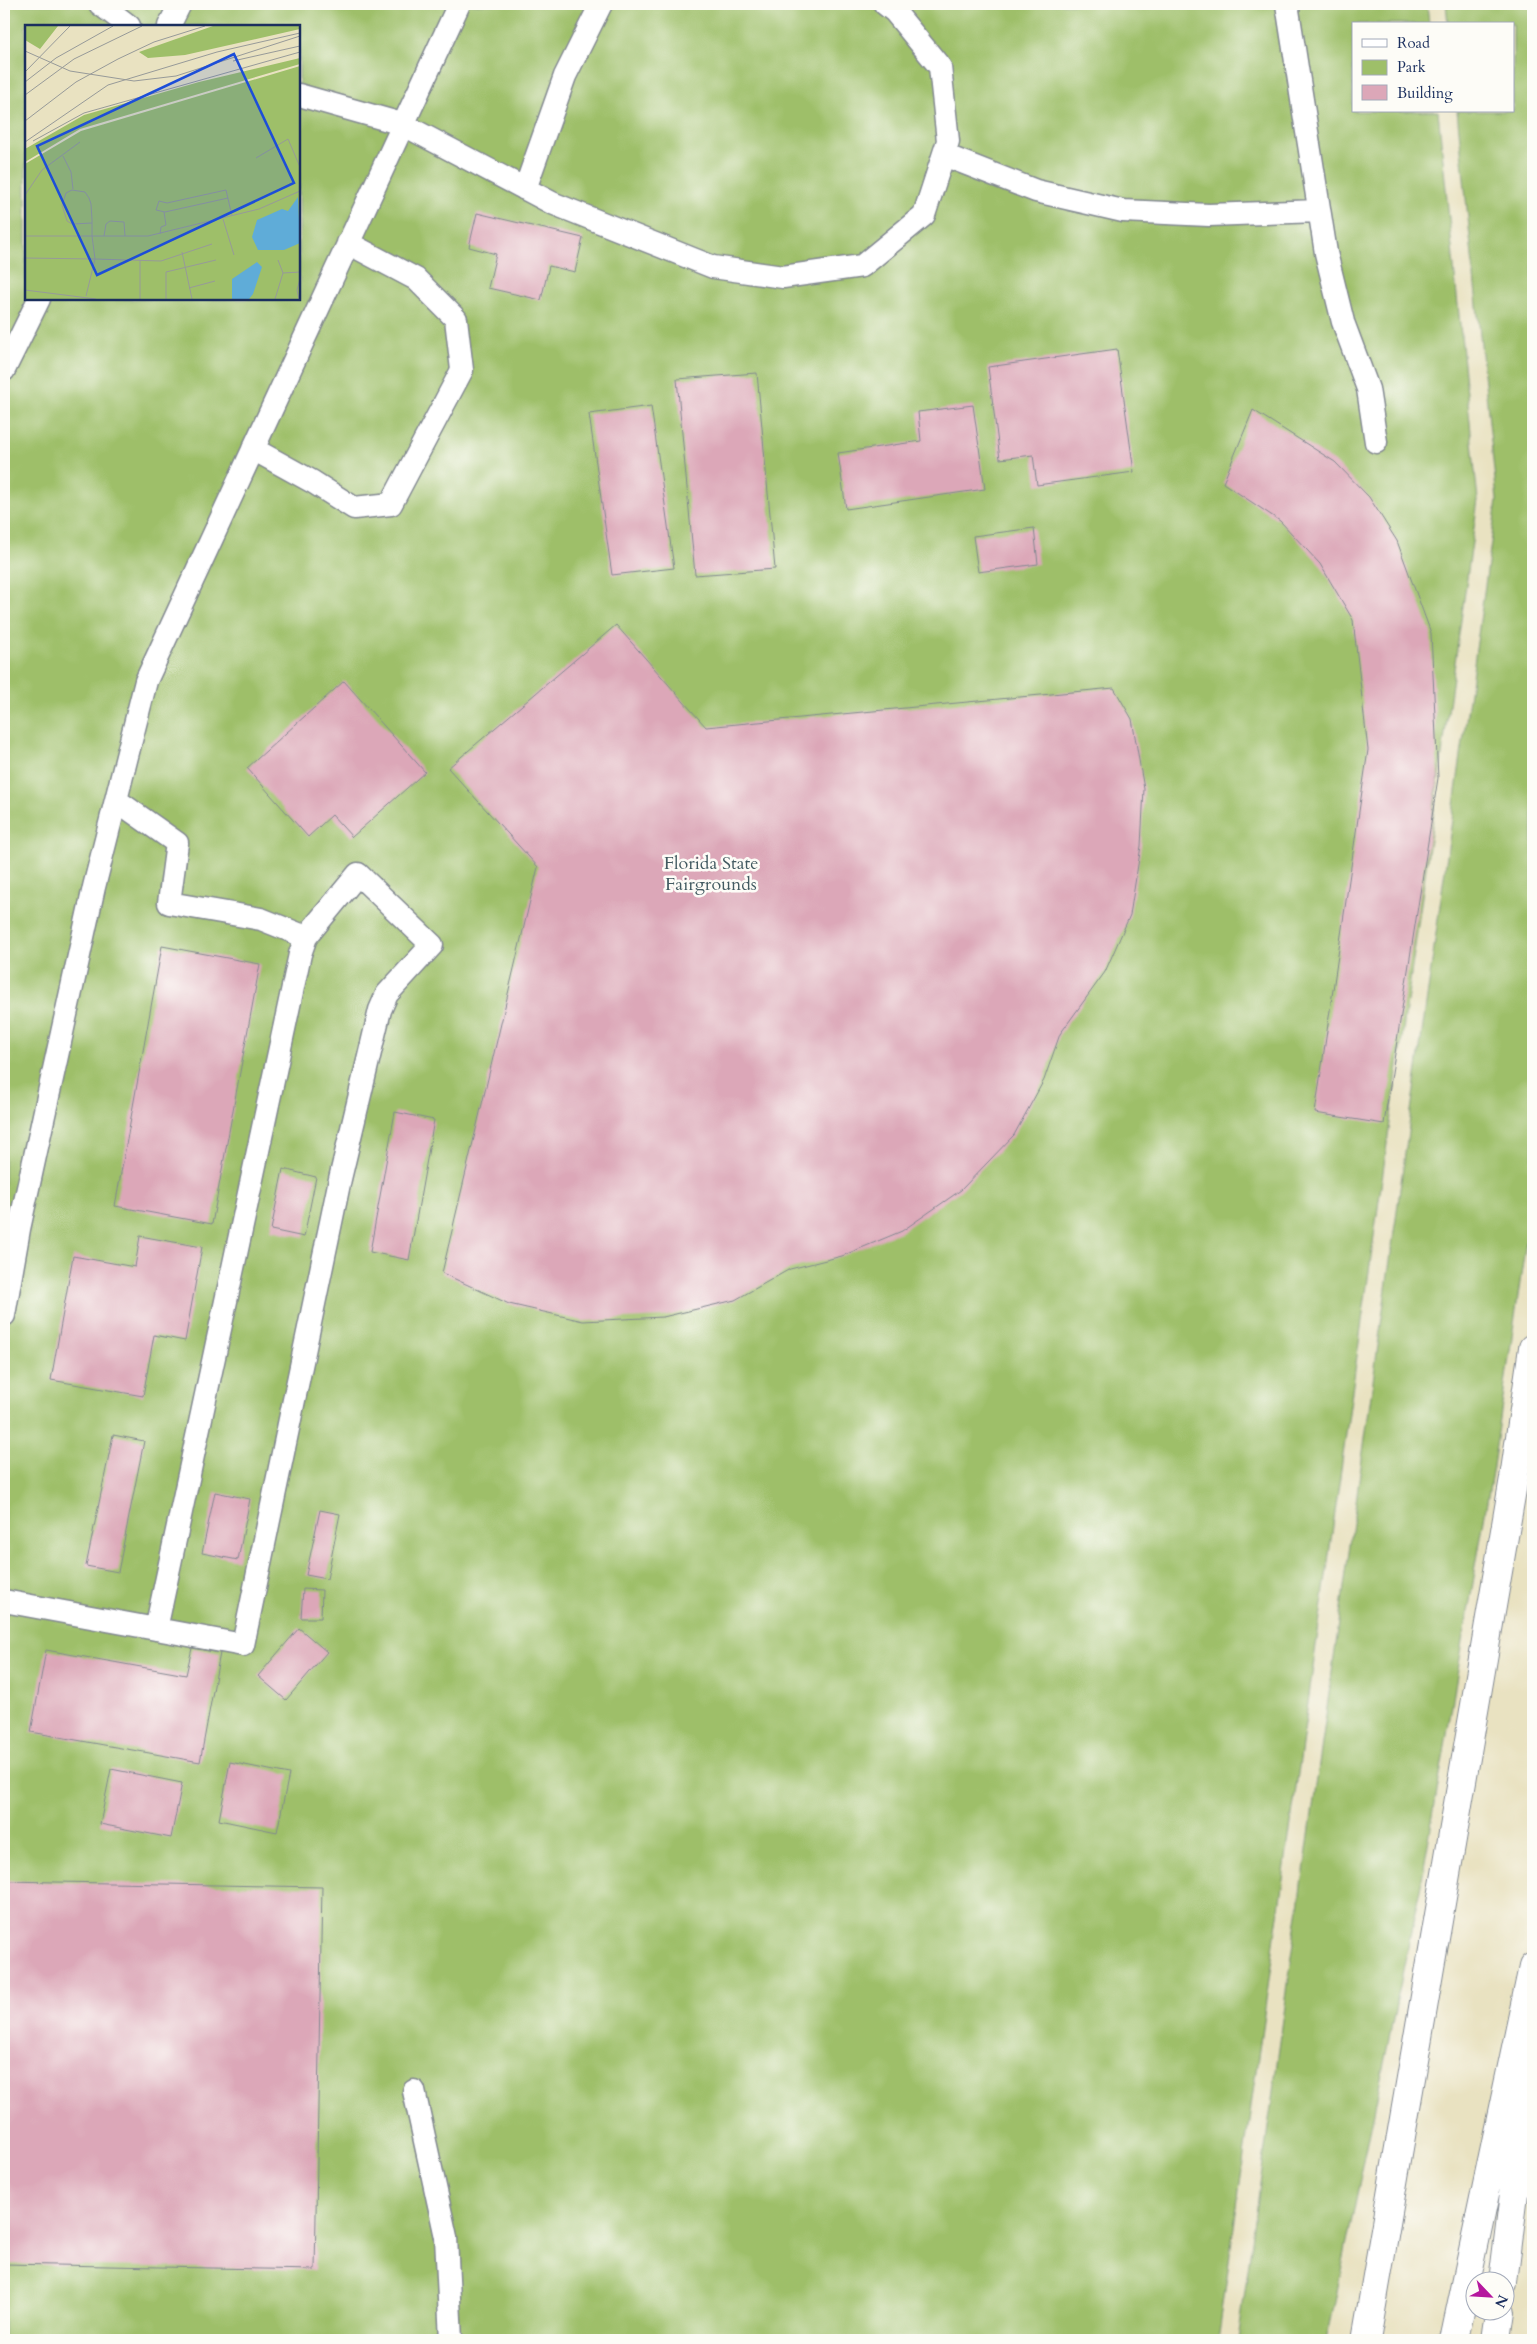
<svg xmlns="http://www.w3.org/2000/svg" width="1537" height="2344" viewBox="0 0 1537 2344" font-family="Cardo,serif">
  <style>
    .green { fill: #9ebf69; stroke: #5c7764; fill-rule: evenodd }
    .building { fill: #dca7b8 }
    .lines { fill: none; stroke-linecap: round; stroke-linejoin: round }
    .lane-casing { stroke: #828890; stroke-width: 25 }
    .primary-casing { stroke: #828890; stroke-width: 30 }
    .highway-casing { stroke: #828890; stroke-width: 30 }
    .lane { stroke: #fff; stroke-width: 22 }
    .primary { stroke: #fff; stroke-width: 28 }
    .highway { stroke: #fff; stroke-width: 28 }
    .labels { text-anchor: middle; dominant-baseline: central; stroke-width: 5; stroke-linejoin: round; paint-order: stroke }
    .park-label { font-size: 18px; fill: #425a61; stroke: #fdfcf7 }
    .inset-road { fill: none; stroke: #979a99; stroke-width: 1 }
    .view { fill: #1d4ed8; fill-opacity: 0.15; stroke: #1d4ed8; stroke-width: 2.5 }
    .inset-edge { fill: none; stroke: #1b2f5e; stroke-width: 2.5 }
  </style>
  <rect width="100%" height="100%" fill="#fdfcf7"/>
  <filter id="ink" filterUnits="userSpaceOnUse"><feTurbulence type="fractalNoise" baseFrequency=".02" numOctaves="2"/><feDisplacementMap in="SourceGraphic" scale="10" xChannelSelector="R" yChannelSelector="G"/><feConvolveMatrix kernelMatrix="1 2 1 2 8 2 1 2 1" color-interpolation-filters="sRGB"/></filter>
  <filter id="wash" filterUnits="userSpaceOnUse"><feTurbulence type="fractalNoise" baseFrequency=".0096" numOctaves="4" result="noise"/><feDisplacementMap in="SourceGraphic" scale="20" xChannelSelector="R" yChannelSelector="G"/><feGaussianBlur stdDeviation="1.12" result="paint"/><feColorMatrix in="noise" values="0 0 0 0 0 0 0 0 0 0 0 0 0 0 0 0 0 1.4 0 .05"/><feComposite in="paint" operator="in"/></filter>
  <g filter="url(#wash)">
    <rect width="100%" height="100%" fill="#e9e2c1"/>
    <path class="green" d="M4,4H1427L1429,24H1353V111H1438L1478,500L1218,2340H4ZM26,26H299V299H26Z
      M1446,4H1533V1194L1492,1473L1422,1879L1327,2340H1238L1497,500L1457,111H1513V24H1448Z"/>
    <g id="blocks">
      <path class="building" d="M477,213L583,238L575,272L549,266L541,300L488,288L496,254L469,247Z
        M1117,349L1134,472L1037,485L1033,455L1000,459L988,367Z
        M757,373L775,569L695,575L677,379Z
        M973,405L985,489L846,509L838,453L921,441L918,412Z
        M651,406L674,568L612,575L589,414Z
        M1253,410L1335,462L1369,497L1397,541L1431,633L1438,778L1384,1124L1315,1113L1368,750L1353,620L1320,564L1280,521L1223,483Z
        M1034,528L1038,564L978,572L973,536Z
        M616,625L706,727L1114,688L1132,719L1144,789L1141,846L1130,915L1105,972L1060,1034L1044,1080L1014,1135L961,1190L902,1231L842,1256L790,1269L735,1300L663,1317L583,1321L509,1304L442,1273L538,867L448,768Z
        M344,681L425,772L352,837L332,815L308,837L247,768Z
        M162,946L260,964L212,1224L115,1206Z
        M395,1112L434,1120L409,1260L370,1252Z
        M283,1169L316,1177L304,1237L271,1230Z
        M140,1236L202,1247L185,1341L154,1335L143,1396L51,1380L73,1256L135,1267Z
        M113,1435L144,1441L118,1572L86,1566Z
        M215,1492L250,1499L238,1560L202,1553Z
        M320,1510L340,1514L327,1579L306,1575Z
        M303,1589L322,1590L321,1618H301Z
        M299,1628L327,1652L286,1700L258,1676Z
        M192,1648L220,1653L200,1762L31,1732L46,1650L186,1675Z
        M230,1762L289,1774L277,1832L219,1820Z
        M111,1769L182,1783L171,1838L100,1824Z
        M4,1881L322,1887L315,2270L4,2264Z"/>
    </g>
  </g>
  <g filter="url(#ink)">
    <use href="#blocks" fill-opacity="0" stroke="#828890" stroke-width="1"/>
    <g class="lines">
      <defs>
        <path id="lane" d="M100,4L129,26
          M1287,4L1326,253L1343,322L1368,389L1376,442
          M169,26L180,4
          M299,95L402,124L552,203L713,267L783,277L862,266L924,215L948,141L940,67L895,12L885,4
          M944,155L1036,191L1123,211L1209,215L1319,211
          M525,189L565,76L601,4
          M4,370L39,299
          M253,449L313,482L354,508L391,504L462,370L456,319L416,279L348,243
          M116,800L177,843L169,903L261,919L306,937
          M4,1315L19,1229L94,887L146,681L459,4
          M4,1601L243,1645L340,1179L380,1010L387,994L432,945L358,874L306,937L300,954L156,1629
          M414,2091L446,2237L451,2340"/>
        <path id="primary" d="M1503,2282L1531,2056
          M1454,2340L1533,1967
          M1496,2340L1500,2312"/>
        <path id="highway" d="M1366,2340L1514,1478L1533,1348"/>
      </defs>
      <use href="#lane" class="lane-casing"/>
      <use href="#primary" class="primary-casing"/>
      <use href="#highway" class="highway-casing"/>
      <use href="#lane" class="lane"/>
      <use href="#primary" class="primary"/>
      <use href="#highway" class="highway"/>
    </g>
  </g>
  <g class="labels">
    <g class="park-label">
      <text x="711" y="863">Florida State<tspan x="711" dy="21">Fairgrounds</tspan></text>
    </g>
  </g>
  <g transform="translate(25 25)">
    <rect width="275" height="275" fill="#e9e2c1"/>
    <path d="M0,1H33L15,24L0,15ZM188,1H275V4L160,30L123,33L114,27ZM275,33V39L55,104L0,137V124L59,90L174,57ZM275,41V274H0V139L56,106Z" fill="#9ebf69"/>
    <path d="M273,172L275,218L259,225H233L227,212L232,195L257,184L263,186ZM232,237L237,242L228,269L224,274H207V254Z" fill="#5facd8"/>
    <path class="inset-road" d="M0,26L45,46L109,56L151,51L275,11M208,36L275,21M0,47L45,1M0,57L31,33L88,1M0,70L49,34L117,1M0,96L51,57L93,34L129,17L180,1M8,116L59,88L275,27M0,117L83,60L192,27L275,8M38,131L46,147L48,164M231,133L263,114L275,142M0,170L17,145L55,117M203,173L140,187L131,185L134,176L142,178L201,165L207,191M198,194L209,230M135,209L136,202L141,200L139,187M0,211H123L234,184L275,166M79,211L81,199L85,196L99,197L100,211M157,227L167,274M0,233L70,234L67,211V195L66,179L64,173L60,167L47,165L41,168L37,180L42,196L47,199L67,198M70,234L136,236L187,219M115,235V274M253,235L258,248L275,247M164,263L190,256M0,265L71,274M61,271L70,234M141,274V247L191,235M250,274L258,248M274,274L272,265L275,254"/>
    <path class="view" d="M209,29L269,158L72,250L12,121Z"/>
    <rect width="275" height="275" class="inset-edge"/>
  </g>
  <rect width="1537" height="2344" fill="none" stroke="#fdfcf7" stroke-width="20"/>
  <rect x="1352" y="22" width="162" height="90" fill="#fdfcf7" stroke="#a3aaba"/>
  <rect x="1362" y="39" width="25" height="8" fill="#ffffff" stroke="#a3aaba"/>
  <text x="1397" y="48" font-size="15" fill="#1b2f5e">Road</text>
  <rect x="1362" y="60" width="25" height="15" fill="#9ebf69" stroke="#a3aaba"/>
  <text x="1397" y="72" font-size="15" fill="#1b2f5e">Park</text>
  <rect x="1362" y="85" width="25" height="15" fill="#dca7b8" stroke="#a3aaba"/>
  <text x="1397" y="98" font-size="15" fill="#1b2f5e">Building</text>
  <g transform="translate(1490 2296) rotate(115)"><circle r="24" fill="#fdfcf7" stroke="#a3aaba"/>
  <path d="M0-4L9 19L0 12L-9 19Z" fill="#b5179e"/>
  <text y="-8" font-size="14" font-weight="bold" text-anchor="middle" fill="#1b2f5e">N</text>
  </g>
</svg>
